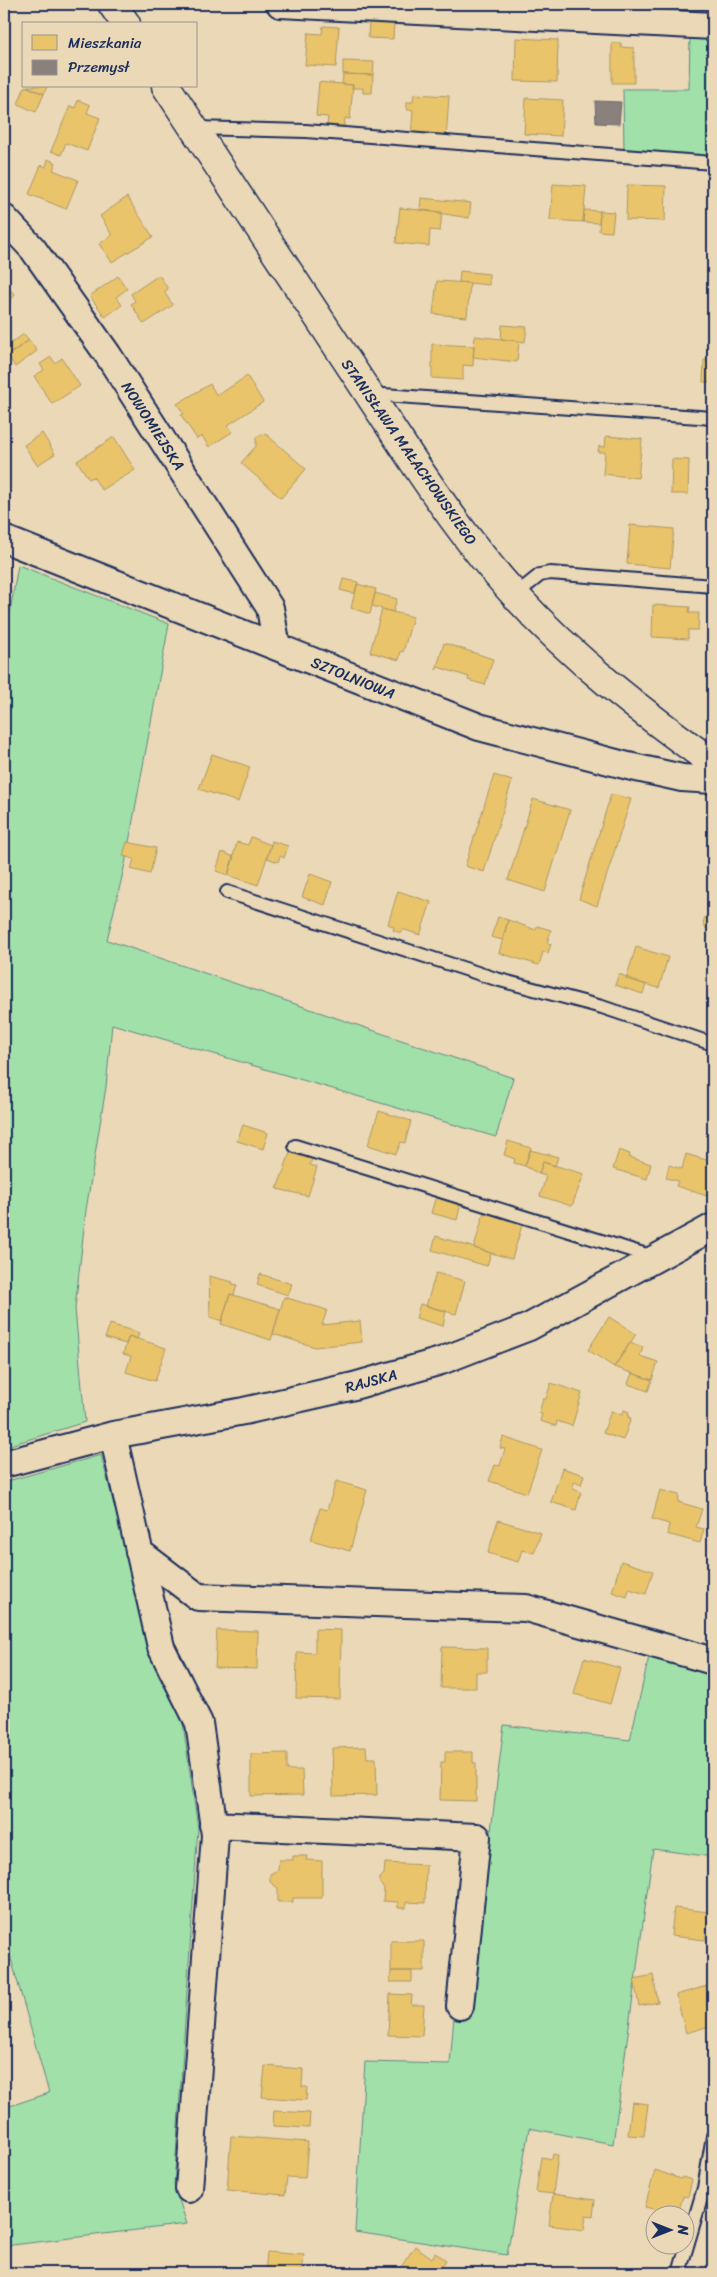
<svg xmlns="http://www.w3.org/2000/svg" width="717" height="2277" viewBox="0 0 717 2277" font-family="Sriracha,sans-serif">
  <style>
    .green { fill: #a1e0a9; stroke: #5e8884 }
    .homes { fill: #e9c46a; stroke: #ab9766 }
    .industry { fill: #8a817c; stroke: #696873 }
    .lines { fill: none; stroke-linecap: round; stroke-linejoin: round }
    .service-casing { stroke: #1b2f5e; stroke-width: 16 }
    .minor-casing { stroke: #1b2f5e; stroke-width: 30 }
    .tertiary-casing { stroke: #1b2f5e; stroke-width: 31 }
    .service { stroke: #ebd8b6; stroke-width: 12 }
    .minor { stroke: #ebd8b6; stroke-width: 26 }
    .tertiary { stroke: #ebd8b6; stroke-width: 28 }
    .labels { text-anchor: middle; dominant-baseline: central; stroke-width: 5; stroke-linejoin: round; paint-order: stroke }
    .street-label { font-size: 15px; fill: #1b2f5e; stroke: #ebd8b6 }
  </style>
  <rect width="100%" height="100%" fill="#ebd8b6"/>
  <filter id="ink" filterUnits="userSpaceOnUse"><feTurbulence type="fractalNoise" baseFrequency=".02" numOctaves="2"/><feDisplacementMap in="SourceGraphic" scale="10" xChannelSelector="R" yChannelSelector="G"/><feConvolveMatrix kernelMatrix="1 2 1 2 8 2 1 2 1" color-interpolation-filters="sRGB"/></filter>
  <g filter="url(#ink)">
    <path class="green" d="M690,33L713,34V157L624,152L623,89H689Z
      M18,565L169,624L125,864L107,940L513,1078L496,1137L112,1024L106,1087L86,1210L75,1308L85,1422L4,1447V647Z
      M101,1455L159,1677L182,1717L198,1828L174,2185L187,2224L4,2246V2108L49,2093L4,1934V1482Z
      M650,1652L713,1670V1857L653,1849L613,2144L529,2128L507,2255L355,2232L365,2062L450,2064L454,2016L468,2017L504,1725L630,1740Z"/>
    <path class="homes" d="M369,21L394,22L393,39L368,38Z
      M323,26L339,27L336,67L305,65L308,33L322,34Z
      M516,38L558,40L557,82L515,81Z
      M612,43H621V47L634,48V83H612Z
      M343,61L374,62L373,75L343,74Z
      M343,74L373,75L372,93H363V88H352L353,85L342,84Z
      M319,82L353,85L350,119L345,118L344,126L327,125L328,117L316,116Z
      M25,86L44,94L36,112L18,104Z
      M27,86H47L44,94Z
      M414,94L449,96L446,140L411,138L413,110H407V102H413Z
      M526,98L563,100L561,136L524,134Z
      M78,100L90,105L87,113L100,118L87,151L66,143L61,155L51,151L70,106L75,108Z
      M48,159L56,163L53,170L78,180L66,209L29,194L41,165L46,167Z
      M553,184L586,186L583,222L550,220Z
      M627,185L666,186L665,221L626,220Z
      M127,197L153,237L112,262L99,244L112,235L100,216Z
      M421,198L471,203L469,218L420,210Z
      M400,208L442,212L440,231L430,230L429,246L396,243Z
      M584,210L600,211L599,223L583,222Z
      M600,211L614,212L612,232L599,231Z
      M460,271L489,274V285L459,282Z
      M159,275L168,289L164,292L173,305L144,324L131,304L135,301L131,294Z
      M118,276L127,289L116,297L122,305L105,317L90,296Z
      M437,281L470,283L467,317L433,314Z
      M4,286L15,294L4,312Z
      M502,325L527,327L525,342L501,339Z
      M24,334L29,340L6,357L4,356V348Z
      M475,336L519,341L517,362L473,357Z
      M29,340L37,351L15,367L8,355Z
      M432,344L474,346L473,366L463,365V380L432,378Z
      M51,357L55,363L62,358L80,386L52,404L34,376L44,370L40,364Z
      M704,360L713,361V383L703,382Z
      M247,376L263,402L228,425L232,432L209,447L202,436L197,439L181,415L184,414L177,404L210,384L217,396Z
      M42,433L55,454L37,465L24,445Z
      M262,434L267,435L306,469L281,498L241,463L256,446V437Z
      M606,436L642,439L638,478L603,474L605,452H598L599,446L605,447Z
      M114,437L135,470L102,490L93,477L89,479L77,461Z
      M672,459L689,460L688,494H671Z
      M630,525L674,529L670,568L627,564Z
      M343,579L358,582L355,594L340,590Z
      M357,584L376,589L370,614L351,608Z
      M375,593L397,599L393,612L372,606Z
      M710,601H713V631L707,630Z
      M653,605L690,607L689,613H699L698,630H688V639L652,637Z
      M382,609L413,617L403,652L401,651L399,660L370,652Z
      M444,643L493,659L485,685L468,680L469,677L438,667L436,670Z
      M212,754L250,767L238,802L199,789Z
      M494,775L512,781L484,872L465,866Z
      M611,794L631,799L597,906L579,899Z
      M533,799L570,810L545,892L508,880Z
      M251,837L271,845L258,885L228,875L237,842L248,845Z
      M272,841L288,846L284,858L280,856L278,862L267,858Z
      M127,842L156,848L150,874L131,869L134,859L123,856Z
      M222,852L234,857L228,875L216,871Z
      M310,874L332,882L325,905L302,897Z
      M398,891L431,902L420,935L402,929L401,933L393,930L394,927L388,924Z
      M713,903V940L709,938L711,930L705,928L703,923L705,917L709,915Z
      M498,917L508,920L503,940L491,937Z
      M508,920L536,930L537,926L551,930L547,943L551,944L548,953L543,952L539,965L499,953Z
      M636,947L668,957L659,988L626,979Z
      M619,974L646,985L643,994L615,985Z
      M379,1111L411,1121L405,1143L401,1142L396,1154L368,1145Z
      M243,1125L268,1133L263,1149L237,1141Z
      M508,1141L531,1148L525,1166L514,1163L515,1159L504,1155Z
      M291,1150L313,1157L310,1165L317,1167L308,1196L277,1189Z
      M530,1150L558,1157L555,1166L543,1162L539,1174L525,1166Z
      M619,1150L630,1154L629,1157L651,1164L647,1179L613,1169Z
      M686,1154L713,1162V1175L707,1196L676,1186L678,1181L666,1178L669,1165L682,1169Z
      M543,1162L584,1174L572,1206L540,1196L546,1176L539,1174Z
      M436,1196L461,1203L457,1220L431,1213Z
      M484,1212L523,1222L512,1259L474,1248Z
      M436,1236L491,1253L487,1266L432,1250Z
      M436,1273L465,1281L456,1314L426,1306Z
      M260,1274L292,1284L288,1295L257,1285Z
      M209,1276L233,1282L232,1284L237,1285L234,1295L230,1294L222,1321L210,1317Z
      M230,1294L280,1309L271,1340L221,1324Z
      M284,1297L327,1310L322,1325L360,1321L362,1342L315,1347L273,1334Z
      M420,1304L446,1311L443,1326L416,1318Z
      M609,1317L636,1334L614,1367L588,1350Z
      M110,1324L139,1333L137,1339L129,1336L126,1344L105,1338Z
      M129,1336L166,1348L155,1381L126,1372L131,1356L123,1354Z
      M630,1343L643,1347L640,1356L658,1362L652,1380L614,1367Z
      M632,1373L652,1380L648,1391L628,1384Z
      M551,1383L582,1393L572,1426L557,1421L556,1426L540,1421L542,1414L539,1413L543,1399H546Z
      M624,1410L629,1412L628,1417L631,1418L623,1440L603,1433L611,1411L622,1415Z
      M503,1437L542,1450L527,1493L489,1481L495,1465L500,1466L505,1449L500,1448Z
      M562,1468L584,1475L581,1485L574,1482L572,1488L581,1492L576,1510L551,1502Z
      M336,1481L367,1490L350,1551L311,1540L320,1508L327,1510Z
      M660,1490L679,1495L678,1502L702,1509L696,1527L704,1529L700,1543L667,1534L669,1524L652,1519Z
      M498,1520L541,1533L534,1553L522,1550L518,1562L488,1553Z
      M621,1561L653,1571L646,1594L629,1589L627,1597L612,1592Z
      M315,1629L341,1630L340,1699L296,1698L297,1652L315,1653Z
      M217,1630L258,1631L257,1669L215,1668Z
      M442,1647L487,1648V1672H476V1688H441Z
      M584,1658L620,1668L610,1704L574,1694Z
      M366,1747L367,1758H376L377,1795L333,1796L332,1748Z
      M445,1752H473V1763H476V1801L440,1800L441,1762H445Z
      M287,1753V1770H302L303,1795L251,1796V1754Z
      M293,1856H307L306,1860L322,1861V1898H293V1902H278V1888L270,1882V1874L278,1870L279,1860H293Z
      M385,1863L426,1865L425,1903L406,1902V1908H398V1902L383,1901L384,1888L380,1884V1878L384,1874Z
      M674,1908L709,1912L705,1940L671,1936Z
      M391,1941H424V1971H391Z
      M391,1971H412V1982H390Z
      M653,1975L658,2002L639,2006L634,1979Z
      M710,1985L713,1997V2025L686,2033L676,1995Z
      M390,1994L412,1995L411,2005H424L422,2036L388,2035Z
      M265,2066L303,2069L302,2087H307L306,2100L262,2097Z
      M632,2102L648,2104L644,2136L628,2135Z
      M274,2111L310,2113L309,2128L273,2126Z
      M231,2136L308,2142L305,2178L287,2177L285,2195L227,2190Z
      M553,2154L558,2155L553,2194L536,2192L541,2157L552,2159Z
      M655,2170L681,2179L682,2177L692,2180L688,2197L683,2196L678,2214H664L660,2213V2211L645,2207Z
      M553,2194L595,2200L593,2216L586,2215L584,2230L549,2225Z
      M415,2246L432,2258L435,2253L446,2260L438,2273H397Z
      M267,2252L304,2255L302,2273H265Z"/>
    <path class="industry" d="M595,101L621,102L619,124L596,123Z"/>
    <g class="lines">
      <defs>
        <path id="service" d="M194,128L306,131L713,163
          M369,394L713,418
          M515,595L540,575L550,573L713,586
          M227,892L496,979L602,1007L713,1044
          M295,1146L653,1257
          M679,2273L704,2188L713,2136"/>
        <path id="minor" d="M280,4L713,26
          M4,218L33,249L108,355L270,608L277,647
          M4,539L479,727L628,766L682,778L713,780
          M113,1435L161,1647L199,1723L215,1835L189,2189
          M4,1464L113,1435L244,1411L354,1386L441,1361L529,1327L713,1227
          M139,1552L198,1597L526,1608L713,1661
          M213,1825L477,1837L460,2006"/>
        <path id="tertiary" d="M112,4L126,24
          M166,86C228,181 291,275 353,370C404,447 453,527 515,595C573,659 643,713 713,763"/>
      </defs>
      <use href="#service" class="service-casing"/>
      <use href="#minor" class="minor-casing"/>
      <use href="#tertiary" class="tertiary-casing"/>
      <use href="#service" class="service"/>
      <use href="#minor" class="minor"/>
      <use href="#tertiary" class="tertiary"/>
    </g>
  </g>
  <g class="labels">
    <g class="street-label">
      <text transform="translate(153 426) rotate(57)">NOWOMIEJSKA</text>
      <text transform="translate(409 452) rotate(55)">STANISŁAWA MAŁACHOWSKIEGO</text>
      <text transform="translate(353 678) rotate(22)">SZTOLNIOWA</text>
      <text transform="translate(371 1381) rotate(-15)">RAJSKA</text>
    </g>
  </g>
  <rect width="717" height="2277" fill="none" stroke="#ebd8b6" stroke-width="20"/>
  <rect x="10" y="10" width="697" height="2257" fill="none" stroke="#1b2f5e" stroke-width="2" filter="url(#ink)"/>
  <rect x="22" y="22" width="175" height="65" fill="#ebd8b6" stroke="#989493"/>
  <rect x="32" y="35" width="25" height="15" fill="#e9c46a" stroke="#989493"/>
  <text x="68" y="48" font-size="15" fill="#1b2f5e">Mieszkania</text>
  <rect x="32" y="60" width="25" height="15" fill="#8a817c" stroke="#989493"/>
  <text x="68" y="72" font-size="15" fill="#1b2f5e">Przemysł</text>
  <g transform="translate(670 2230) rotate(90)"><circle r="24" fill="#ebd8b6" stroke="#989493"/>
  <path d="M0-4L9 19L0 12L-9 19Z" fill="#1b2f5e"/>
  <text y="-8" font-size="14" font-weight="bold" text-anchor="middle" fill="#1b2f5e">N</text>
  </g>
</svg>
